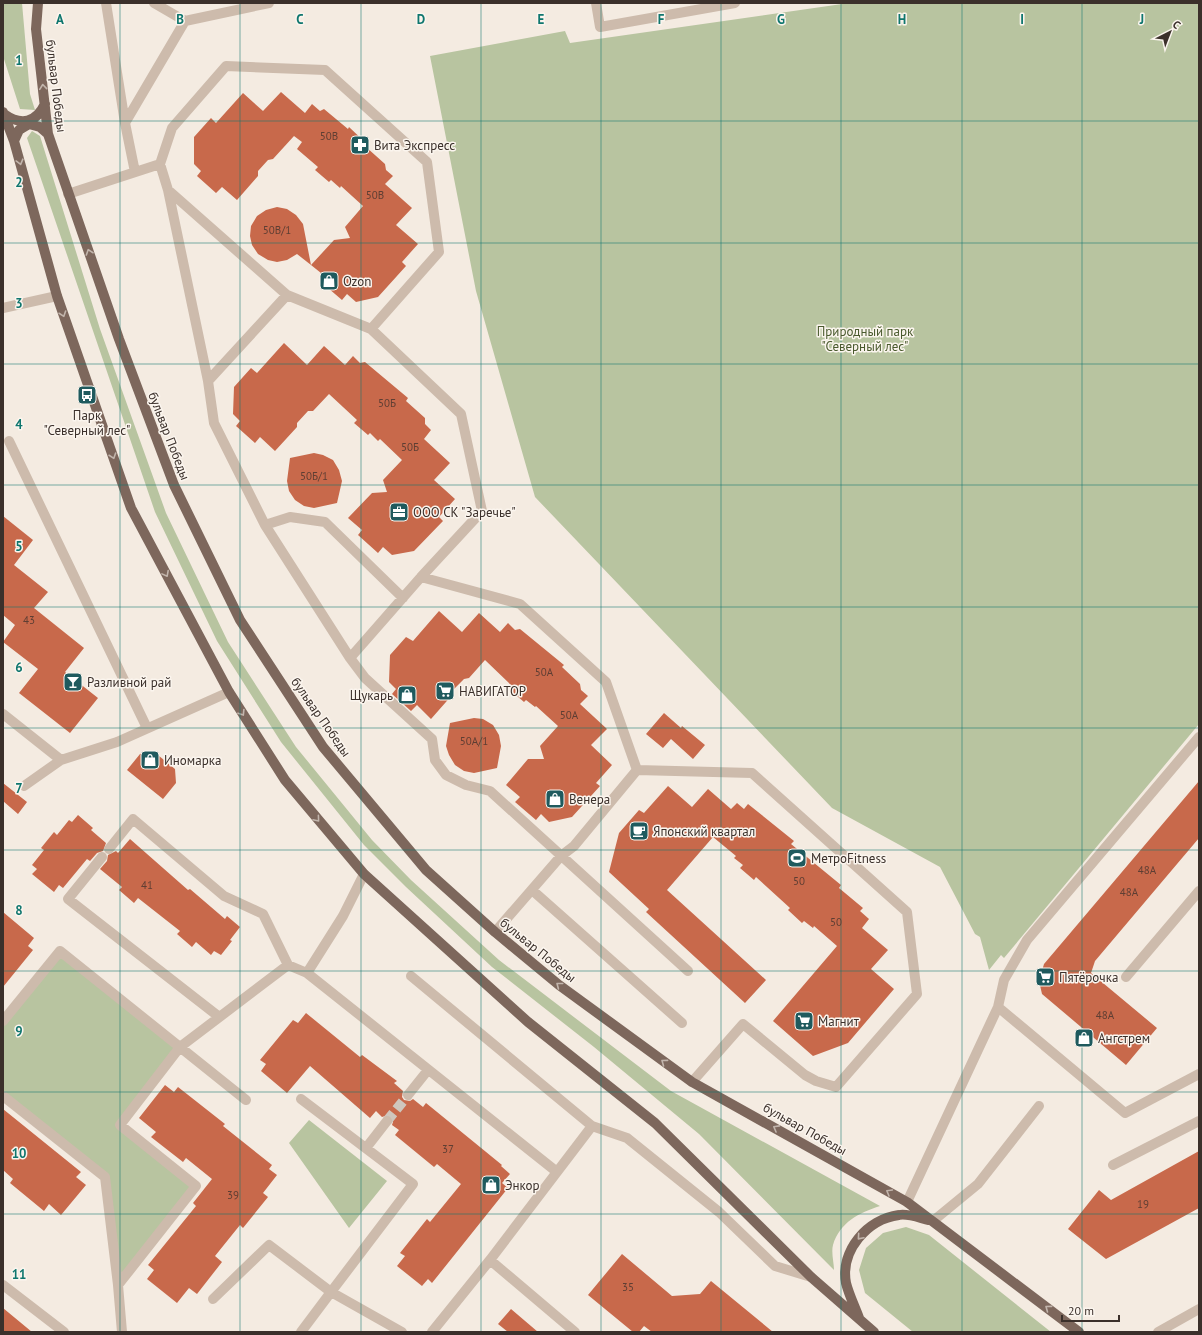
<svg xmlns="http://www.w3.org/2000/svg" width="1202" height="1335" viewBox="0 0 1202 1335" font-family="'PT Sans',sans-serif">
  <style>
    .green { fill: #b8c4a0 }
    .building { fill: #c8694b }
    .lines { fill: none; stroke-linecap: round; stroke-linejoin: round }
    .minor-tunnel { stroke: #cfc6bd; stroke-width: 10; stroke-dasharray: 10 5; stroke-linecap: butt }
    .minor { stroke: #cdbbac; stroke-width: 10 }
    .major { stroke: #7d675c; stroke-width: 10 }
    .oneway { stroke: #c2b5ac }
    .grid { fill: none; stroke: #0f766e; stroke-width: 1; stroke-opacity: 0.55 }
    .labels { text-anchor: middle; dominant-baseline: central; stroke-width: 3; stroke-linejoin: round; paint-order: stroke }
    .number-label { font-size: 11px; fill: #5e3e33 }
    .street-label { font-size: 13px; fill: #3b302b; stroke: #fbf5ee }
    .poi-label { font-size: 13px; fill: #3b302b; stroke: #fbf5ee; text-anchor: start }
    .park-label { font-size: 13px; fill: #4a5a2e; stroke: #fbf5ee }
    .grid-label { font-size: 13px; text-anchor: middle; font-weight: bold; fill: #0f766e; stroke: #fbf5ee; stroke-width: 3; stroke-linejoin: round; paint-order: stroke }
  </style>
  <rect width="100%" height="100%" fill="#f4ebe1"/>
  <path class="green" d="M3,3H22L30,94L35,110L20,109L3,56Z
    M849,3H1199V724L1004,958L1001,955L989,970L980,937L975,934L940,867L832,808L535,497L476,291L430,56L565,31L570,43Z
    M32,131L40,136L100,329L166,513L228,642L296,747L372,840L411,880L499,960L671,1091L880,1206C859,1213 840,1222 833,1245C831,1252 834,1263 834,1270L699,1134L594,1047L492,967L406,887L364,845L281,742L217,641L155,512L27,138Z
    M60,951L180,1047L120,1125L196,1186L118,1285L105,1177L3,1096V1021Z
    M309,1120L387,1181L349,1228L289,1143Z
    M906,1227L929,1235L1051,1332H913L865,1293L859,1270L866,1248L883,1233Z"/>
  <path class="building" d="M281,92L305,113L312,104L320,111L324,109L348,129L349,127L368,145L366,147L385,164L386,170L393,176L385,184L412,208L396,225L418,244L402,262L406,266L378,297L356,302L347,294L342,300L321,282L326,277L311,265L334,240L350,238L345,227L363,206L341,186L340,188L331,180L329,182L315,170L318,167L297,149L302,142L294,136L273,159L268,160L258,171V176L237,200L222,187L216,193L197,176L201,171L194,164V137L211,118L216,123L243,93L263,111Z
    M277,207L287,209L296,215L303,224L311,265L297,254L287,260L277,262L268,260L258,254L252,245L250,236L251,226L257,216L266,210Z
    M284,343L307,365L324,346L345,365L353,356L360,363L365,362L408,398L406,401L425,418V424L431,430L424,439L450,463L434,480L455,499L439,517L443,521L414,551L392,555L383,547L378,553L358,535L362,530L348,518L372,493L387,492L383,480L402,460L380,439L378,441L370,433L368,435L354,423L357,420L329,394L313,411H308L297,423V427L275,451L260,437L255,443L236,426L240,421L233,414L234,387L251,368L257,373Z
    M314,453L323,455L333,460L339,470L342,481L337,503L314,508L304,506L295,500L289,491L287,481L290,458Z
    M3,516L33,540L14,565L48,592L34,608L84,648L65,672L98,698L70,733L19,693L38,669L3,642L15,625L3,615Z
    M439,611L462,632L479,613L500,632L508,623L515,630L520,629L564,665L562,667L580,684L581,690L588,696L580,704L607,729L591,745L612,765L596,783L600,786L572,817L549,822L541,814L536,820L515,802L520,797L506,785L528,759H544L540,746L558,726L536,706L535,707L526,700L524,702L510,690L513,687L485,660L469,678L464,679L453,690V694L431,719L417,705L411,711L392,694L396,689L389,682L390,655L406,637L413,641Z
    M664,713L681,728L682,726L705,745L693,759L671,739L663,748L646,734Z
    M474,718L483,719L493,725L499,735L501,746L497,768L474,773L464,771L455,765L449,755L446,746L450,723Z
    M153,751L175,769L176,783L163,799L127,770L140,754Z
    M1199,781V838L1095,961L1091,973L1157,1028L1126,1065L1042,994L1039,981L1044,964Z
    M3,783L27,802L18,814L3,801Z
    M668,786L692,807L708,789L731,809L737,803L744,809L748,804L794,841L791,844L841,885L839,888L863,908L860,911L869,919L862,928L888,950L871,969L894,989L848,1043L813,1056L773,1021L837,946L814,926L813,928L804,921L802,923L788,910L790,908L756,877L754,880L740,868L743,865L734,858L736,856L713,837L667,890L766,980L745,1003L646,912L649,909L609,872L619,833L639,810L644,813Z
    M78,815L93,828L91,830L106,843L103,851L97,853L90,861L87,859L63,888L59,885L54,892L32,874L37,869L32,865L44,850L41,848L54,832L57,835L69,820L72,822Z
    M130,839L188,890L190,889L225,919L227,916L240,927L230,940L232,941L221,955L214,951L211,955L196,942L192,947L177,934L180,931L138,898L134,903L119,890L122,887L100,869L107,861L108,855L116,851L118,853Z
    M3,912L34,938L28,946L33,950L3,987Z
    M306,1013L360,1057L362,1055L397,1081L394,1083L403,1091L402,1097L404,1100L410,1101L413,1099L423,1107L426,1103L502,1165L501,1166L510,1174L502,1183L508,1188L432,1283L428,1279L422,1286L397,1266L405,1256L400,1253L427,1219L430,1222L461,1184L437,1164L434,1167L395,1135L399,1130L392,1125L393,1122L391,1116L388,1115L382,1117L376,1111L370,1118L310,1066L287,1093L261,1071L266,1064L260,1060L293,1020L298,1023Z
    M165,1085L174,1092L178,1087L225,1124L223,1126L272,1165L269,1169L277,1175L263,1193L268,1197L243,1228L240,1225L215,1256L222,1262L197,1294L189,1288L177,1303L147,1279L154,1270L148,1265L196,1206L193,1203L212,1179L186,1158L183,1162L151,1137L156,1132L139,1118Z
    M3,1109L81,1172L76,1177L86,1185L61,1215L49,1204L44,1211L10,1183L13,1179L3,1170Z
    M1199,1151V1208L1106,1259L1068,1229L1099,1190L1111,1200Z
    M622,1254L672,1296L700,1294L711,1281L773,1332H652L644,1326L639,1332H633L588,1295Z
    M3,1308L32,1332H3Z
    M511,1309L538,1332H508L498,1324Z"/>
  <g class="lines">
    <path class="minor-tunnel" d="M387,1121L408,1095"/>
    <path class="minor" d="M106,3L125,123L135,172
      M154,3L185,21
      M596,3L600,27L735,3
      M125,123L185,21L269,3
      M160,164L172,128L226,66L325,70L427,162L439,252L371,329
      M168,190L287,295
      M68,194L160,164L168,190L208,381L214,423L265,525L350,658L365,678L432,739L435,760L446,775L466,785L490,791L688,971
      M3,308L57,296
      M208,381L287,295L371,329L461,414L482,511L421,577
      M9,441L147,728
      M265,525L290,517L325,522L403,598
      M350,658L421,577L520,604L606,682L637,770
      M3,714L61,760L117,742L229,692
      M24,786L61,760
      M109,849L133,819L224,896L263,914L288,965L307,973L557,1172
      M102,857L68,899L218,1016
      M532,890L682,1023
      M495,932L561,856L574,846L637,770L752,773L907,912L917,994L836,1087L816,1081L805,1075L743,1024L692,1082
      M307,973L343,916L364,874
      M411,976L592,1126L627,1138L719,1212L775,1266L811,1277
      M1126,977L1199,891
      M998,1007L1125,1113L1199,1074
      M3,1021L60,951L246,1100
      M408,1095L428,1070
      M3,1096L105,1177L118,1285L122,1332
      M366,1148L387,1121
      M1113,1165L1199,1121
      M907,1202L998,1007L1004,980L1027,940L1199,737
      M933,1221L978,1184L1039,1106
      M490,1260L575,1332
      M3,1285L64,1332
      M118,1285L196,1186L120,1125L180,1047L288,965
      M213,1299L269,1245L331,1292L413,1184L301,1099
      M301,1332L331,1292L402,1332
      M432,1332L490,1260L592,1126
      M1158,1332L1199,1309"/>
    <path class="major" d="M38,3L36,29L48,134L119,339L174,485L240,620L323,747L426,870L495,932L559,985L692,1082L907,1202L1079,1332
      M3,112L14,141L57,296L131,508L229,692L285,780L364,874L528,1022L655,1123L811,1277L874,1332
      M4,114C21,126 36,123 45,104
      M14,141L19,130L29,124L40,127L48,134
      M859,1318C855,1307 849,1295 846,1283C840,1251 867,1219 899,1215C907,1213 920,1218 929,1220"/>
  </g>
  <defs><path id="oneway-chevron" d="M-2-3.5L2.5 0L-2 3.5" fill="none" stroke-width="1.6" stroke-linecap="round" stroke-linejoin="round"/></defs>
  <g class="oneway">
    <use href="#oneway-chevron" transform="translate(43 87) rotate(-96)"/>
    <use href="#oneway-chevron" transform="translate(20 162) rotate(75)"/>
    <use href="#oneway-chevron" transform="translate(89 252) rotate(-109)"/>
    <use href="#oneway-chevron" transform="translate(63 314) rotate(71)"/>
    <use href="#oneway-chevron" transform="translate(113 456) rotate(71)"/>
    <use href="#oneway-chevron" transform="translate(166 574) rotate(62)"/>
    <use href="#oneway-chevron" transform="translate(242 713) rotate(58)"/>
    <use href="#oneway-chevron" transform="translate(317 819) rotate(50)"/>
    <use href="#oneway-chevron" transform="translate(559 985) rotate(-142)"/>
    <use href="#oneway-chevron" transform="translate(664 1062) rotate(-144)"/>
    <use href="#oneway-chevron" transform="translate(776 1128) rotate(-151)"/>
    <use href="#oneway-chevron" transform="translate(889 1192) rotate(-150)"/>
    <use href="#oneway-chevron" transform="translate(860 1237) rotate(131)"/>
    <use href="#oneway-chevron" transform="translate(1048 1308) rotate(-143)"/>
  </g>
  <path class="grid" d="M120,3V1332M240,3V1332M361,3V1332M481,3V1332M601,3V1332M721,3V1332M841,3V1332M962,3V1332M1082,3V1332M3,121H1199M3,243H1199M3,364H1199M3,485H1199M3,607H1199M3,728H1199M3,850H1199M3,971H1199M3,1092H1199M3,1214H1199"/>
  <defs>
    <symbol id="pharmacy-square" viewBox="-11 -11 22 22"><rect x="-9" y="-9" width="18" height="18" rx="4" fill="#1f5a5e" stroke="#fbf5ee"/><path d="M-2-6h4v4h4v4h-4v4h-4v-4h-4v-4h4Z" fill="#fff"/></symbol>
    <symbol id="shop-square" viewBox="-11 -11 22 22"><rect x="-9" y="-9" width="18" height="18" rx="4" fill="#1f5a5e" stroke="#fbf5ee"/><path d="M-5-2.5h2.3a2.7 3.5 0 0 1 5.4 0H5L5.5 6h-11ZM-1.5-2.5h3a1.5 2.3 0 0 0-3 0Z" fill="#fff"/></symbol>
    <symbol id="bus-square" viewBox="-11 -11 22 22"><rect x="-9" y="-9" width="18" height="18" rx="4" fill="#1f5a5e" stroke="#fbf5ee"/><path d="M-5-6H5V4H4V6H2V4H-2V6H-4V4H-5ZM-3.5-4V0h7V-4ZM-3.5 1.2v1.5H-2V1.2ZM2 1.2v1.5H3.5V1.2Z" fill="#fff"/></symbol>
    <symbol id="office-square" viewBox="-11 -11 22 22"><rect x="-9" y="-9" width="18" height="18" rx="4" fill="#1f5a5e" stroke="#fbf5ee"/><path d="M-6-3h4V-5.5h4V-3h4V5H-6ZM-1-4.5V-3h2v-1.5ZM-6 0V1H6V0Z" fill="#fff"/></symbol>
    <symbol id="bar-square" viewBox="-11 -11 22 22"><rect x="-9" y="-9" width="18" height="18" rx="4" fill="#1f5a5e" stroke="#fbf5ee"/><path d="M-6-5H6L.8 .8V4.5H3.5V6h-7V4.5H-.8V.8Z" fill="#fff"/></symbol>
    <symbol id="supermarket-square" viewBox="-11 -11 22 22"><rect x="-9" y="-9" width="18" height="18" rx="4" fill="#1f5a5e" stroke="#fbf5ee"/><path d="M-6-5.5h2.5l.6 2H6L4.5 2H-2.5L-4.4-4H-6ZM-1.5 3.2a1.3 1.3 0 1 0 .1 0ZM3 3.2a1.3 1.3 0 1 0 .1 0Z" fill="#fff"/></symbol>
    <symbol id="cafe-square" viewBox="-11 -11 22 22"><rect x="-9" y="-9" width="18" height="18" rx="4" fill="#1f5a5e" stroke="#fbf5ee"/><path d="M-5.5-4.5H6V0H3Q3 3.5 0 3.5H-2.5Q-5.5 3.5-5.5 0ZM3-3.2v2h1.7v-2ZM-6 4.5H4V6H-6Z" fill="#fff"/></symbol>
    <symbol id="stadium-square" viewBox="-11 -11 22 22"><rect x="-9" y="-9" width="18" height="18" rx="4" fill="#1f5a5e" stroke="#fbf5ee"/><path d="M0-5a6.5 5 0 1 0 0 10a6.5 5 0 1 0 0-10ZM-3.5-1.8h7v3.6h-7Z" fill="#fff"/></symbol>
  </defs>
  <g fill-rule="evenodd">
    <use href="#pharmacy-square" x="349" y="134" width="22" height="22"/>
    <use href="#shop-square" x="318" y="270" width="22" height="22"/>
    <use href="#bus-square" x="76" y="384" width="22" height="22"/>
    <use href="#office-square" x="388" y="501" width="22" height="22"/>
    <use href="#bar-square" x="62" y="671" width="22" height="22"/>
    <use href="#supermarket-square" x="434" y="680" width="22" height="22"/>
    <use href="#shop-square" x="396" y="684" width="22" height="22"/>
    <use href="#shop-square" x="139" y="749" width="22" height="22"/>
    <use href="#shop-square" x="544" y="788" width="22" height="22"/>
    <use href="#cafe-square" x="628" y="820" width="22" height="22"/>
    <use href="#stadium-square" x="786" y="847" width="22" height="22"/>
    <use href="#supermarket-square" x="1034" y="966" width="22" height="22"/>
    <use href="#supermarket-square" x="793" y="1010" width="22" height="22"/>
    <use href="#shop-square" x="1073" y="1027" width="22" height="22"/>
    <use href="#shop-square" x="480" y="1174" width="22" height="22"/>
  </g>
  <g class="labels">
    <g class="number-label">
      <text x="329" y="136">50В</text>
      <text x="375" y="195">50В</text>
      <text x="277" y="230">50В/1</text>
      <text x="387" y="403">50Б</text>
      <text x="410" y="447">50Б</text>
      <text x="314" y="476">50Б/1</text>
      <text x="29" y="620">43</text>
      <text x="544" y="672">50А</text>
      <text x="569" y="715">50А</text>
      <text x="474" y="741">50А/1</text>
      <text x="1147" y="870">48А</text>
      <text x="799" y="881">50</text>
      <text x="147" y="885">41</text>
      <text x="1129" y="892">48А</text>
      <text x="836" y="922">50</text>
      <text x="1105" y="1015">48А</text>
      <text x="448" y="1149">37</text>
      <text x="233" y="1195">39</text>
      <text x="1143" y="1204">19</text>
      <text x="628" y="1287">35</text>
    </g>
    <g class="street-label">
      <text transform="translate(56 86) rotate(83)">бульвар Победы</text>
      <text transform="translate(169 436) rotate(69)">бульвар Победы</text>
      <text transform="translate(321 717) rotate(55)">бульвар Победы</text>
      <text transform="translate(538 950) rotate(39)">бульвар Победы</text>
      <text transform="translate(805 1129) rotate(29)">бульвар Победы</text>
    </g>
    <g class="poi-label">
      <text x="374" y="145">Вита Экспресс</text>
      <text x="343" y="281">Ozon</text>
      <text x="87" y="415" text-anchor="middle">Парк<tspan x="87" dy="15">"Северный лес"</tspan></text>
      <text x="413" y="512">ООО СК "Заречье"</text>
      <text x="87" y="682">Разливной рай</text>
      <text x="459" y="691">НАВИГАТОР</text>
      <text x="393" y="695" text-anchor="end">Щукарь</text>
      <text x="164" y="760">Иномарка</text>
      <text x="569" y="799">Венера</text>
      <text x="653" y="831">Японский квартал</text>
      <text x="811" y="858">МетроFitness</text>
      <text x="1059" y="977">Пятёрочка</text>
      <text x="818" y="1021">Магнит</text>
      <text x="1098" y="1038">Ангстрем</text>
      <text x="505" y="1185">Энкор</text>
    </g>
    <g class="park-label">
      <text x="865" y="331">Природный парк<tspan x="865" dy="15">"Северный лес"</tspan></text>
    </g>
  </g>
  <g class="grid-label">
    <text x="60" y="24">A</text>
    <text x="180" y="24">B</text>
    <text x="300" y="24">C</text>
    <text x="421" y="24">D</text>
    <text x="541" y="24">E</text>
    <text x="661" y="24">F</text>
    <text x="781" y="24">G</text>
    <text x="902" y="24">H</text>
    <text x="1022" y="24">I</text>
    <text x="1142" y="24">J</text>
    <text x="19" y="65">1</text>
    <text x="19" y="187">2</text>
    <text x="19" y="308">3</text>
    <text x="19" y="429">4</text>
    <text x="19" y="551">5</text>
    <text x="19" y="672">6</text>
    <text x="19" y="793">7</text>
    <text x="19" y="915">8</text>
    <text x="19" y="1036">9</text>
    <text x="19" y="1158">10</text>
    <text x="19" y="1279">11</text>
  </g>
  <rect width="1202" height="1335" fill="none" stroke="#3b302b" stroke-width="8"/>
  <g transform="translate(1170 32) rotate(42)" stroke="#fbf5ee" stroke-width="3" paint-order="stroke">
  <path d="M0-3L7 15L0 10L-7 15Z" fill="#3b302b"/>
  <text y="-6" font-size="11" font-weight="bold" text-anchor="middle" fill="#3b302b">С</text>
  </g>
  <path d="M1062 1315v6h57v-6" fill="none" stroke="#3b302b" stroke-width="2"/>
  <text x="1068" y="1315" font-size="12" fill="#3b302b" stroke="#fbf5ee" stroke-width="3" paint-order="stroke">20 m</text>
</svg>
